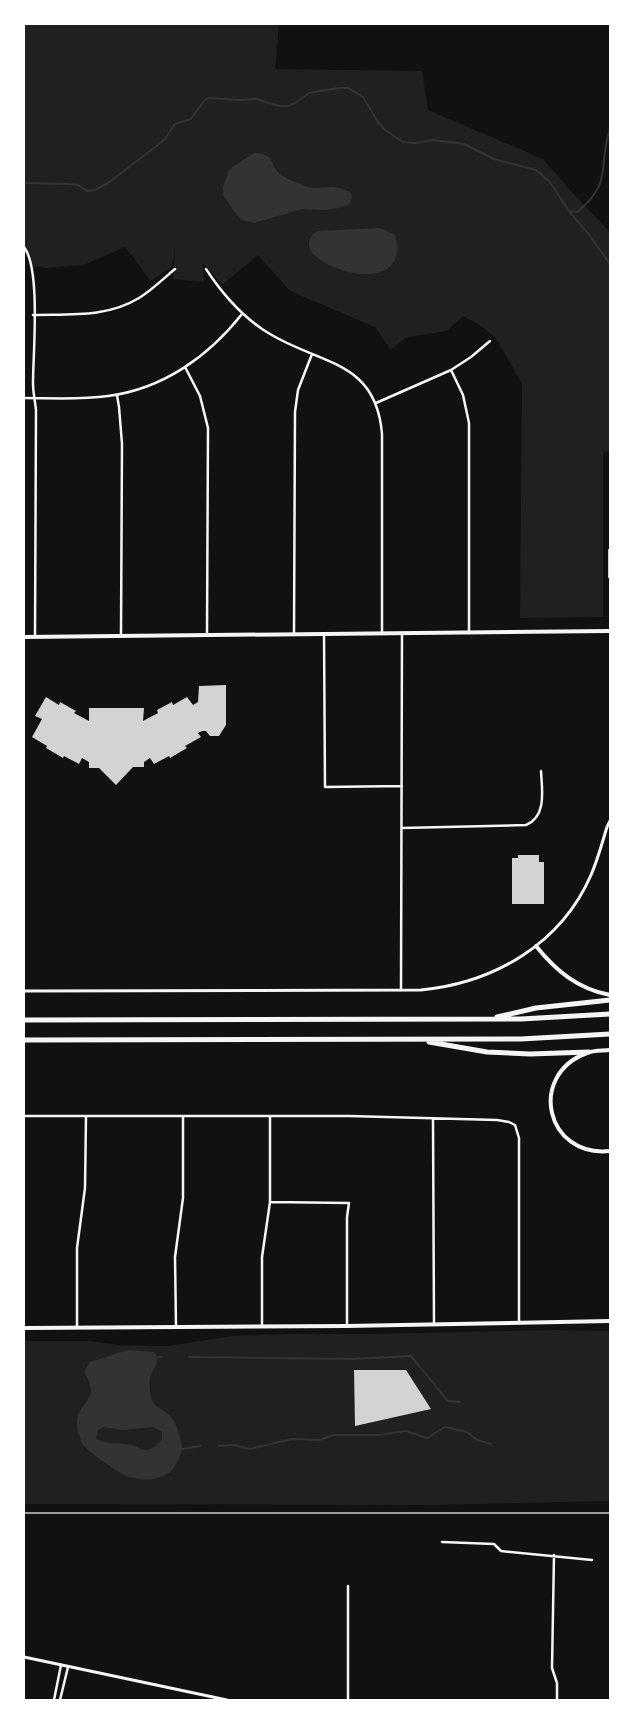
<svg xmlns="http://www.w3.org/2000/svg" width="634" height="1724" viewBox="0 0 634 1724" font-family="Commissioner,sans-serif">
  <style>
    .green { fill: #202020 }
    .water { fill: #333; fill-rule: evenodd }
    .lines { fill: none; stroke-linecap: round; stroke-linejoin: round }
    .stream { stroke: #333; stroke-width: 2 }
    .building { fill: #d3d3d3 }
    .minor { stroke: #f5f5f5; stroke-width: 2.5 }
    .tertiary { stroke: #f5f5f5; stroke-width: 3 }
    .secondary { stroke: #f5f5f5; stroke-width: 4 }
    .motorway { stroke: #f5f5f5; stroke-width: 5 }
    .rail { stroke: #9a9a9a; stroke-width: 2 }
  </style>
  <rect width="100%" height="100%" fill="#111"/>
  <path class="green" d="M24,24H279L275,69L422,71L428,110L543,159L570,190L610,232V451L603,452V617L520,618L522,383L495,337L480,325L463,316L447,331L407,337L391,350L375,327L290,291L258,255L222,285L203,263L204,282L173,279L175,251L171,267L151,281L125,247L84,265L47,268L33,266L24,252Z
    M556,1330L610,1331V1501L425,1505L24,1504V1341H89L118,1345L168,1346L232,1336L284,1334H367Z"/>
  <path class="water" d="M254,153C276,154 269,164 280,174C286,179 298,183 305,186C322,192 332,181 351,193L352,198L349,204L339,208L325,210L302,209L254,223L242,220L233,210L223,195V188L228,172L232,167Z
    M380,228L394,234C397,240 398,246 397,252C392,290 325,272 310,250C307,241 310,235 318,231Z
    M128,1350L154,1352C161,1362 154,1367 150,1377C149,1383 150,1391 151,1397C153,1408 164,1409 170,1416C178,1425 180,1437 183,1449C179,1456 177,1466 170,1472C160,1481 141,1481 129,1477C120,1474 86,1451 82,1443C80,1438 77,1430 77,1424C76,1401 103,1402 84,1372L90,1362ZM103,1427L123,1430L153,1427L162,1432V1439C158,1444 152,1450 146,1450C141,1450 136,1446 131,1445C119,1442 106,1445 96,1439L98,1430Z"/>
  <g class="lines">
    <path class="stream" d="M24,183L68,184L78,185L87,191L95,190L108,183L154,148L165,139L175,124L191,119L204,101L208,98L239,100L256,99L279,106H288L295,103L309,93L339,88H348L363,97L378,122L385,130L403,142L416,143L433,140L464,144L494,159L536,170L550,182L568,210L590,236L610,264
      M570,211L577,212C614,182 597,167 610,129
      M157,1357H162
      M189,1357L352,1359L411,1356L448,1401L460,1402
      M219,1446L234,1445L250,1449L292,1439L319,1440L334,1435H378L406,1431L427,1438L445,1427L467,1432L477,1440L491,1444
      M183,1449L200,1446"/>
  </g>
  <path class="building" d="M608,549H610V578H608Z
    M226,685V725L219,736H210L206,731H202L198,733L201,737L185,746L187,748L170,758L169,756L154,764L150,758L144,762V767H133L116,785L99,768H89V762L82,758L79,764L64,756L63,758L46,748L47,746L32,737L42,719L35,716L46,697L59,705L60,702L76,711L74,713L89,721V708H144L143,721L158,713L157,710L172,702L173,705L187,697L193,705L198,702L199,686Z
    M518,855H539V862H544V904H512V858H518Z
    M354,1370H406L431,1409L355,1426Z"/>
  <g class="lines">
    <path class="minor" d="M24,247C41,269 33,354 33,383C33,392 35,401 36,410L35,637
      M206,269C223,295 243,318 270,334C321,365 376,360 382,434V634
      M33,315C70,314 106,318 139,298C152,290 163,279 175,269
      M185,367L200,396L208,428L207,635
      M451,370L463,395L469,423V633
      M117,395L119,407L122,444L121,635
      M24,398C52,398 80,400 108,396C163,389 209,356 242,314
      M376,403L451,370L471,357L490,341
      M294,634L295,412L298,390L312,354
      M324,634L325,787L402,786
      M402,828L526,825C547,816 542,790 541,771
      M401,990L402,633
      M24,1116H349L497,1120L509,1122L515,1125L519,1138V1323
      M433,1119L434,1324
      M270,1202L349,1203L347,1217V1326
      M262,1325V1257L270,1202V1116
      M176,1326L175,1257L183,1198V1116
      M77,1327V1248L85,1188L86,1116
      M442,1542L494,1544L501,1551L592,1560
      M554,1555L552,1668L557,1683V1700
      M54,1700L61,1665
      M60,1700L68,1667
      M348,1700V1586"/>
    <path class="tertiary" d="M24,991L421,990C494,983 561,944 591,875C598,859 602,843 607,827L610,821
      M24,1657L227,1700"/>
    <path class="secondary" d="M24,637L610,631
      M536,946C556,971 578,989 610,995
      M610,1050C603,1051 594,1050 587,1053C527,1075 546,1158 610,1151
      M24,1328L347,1326L610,1321"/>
    <path class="motorway" d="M497,1017L536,1008L610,1000
      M24,1020L521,1019L610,1014
      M24,1040L521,1039L610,1034
      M429,1042L487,1052L530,1054L589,1052"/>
    <path class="rail" d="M24,1513H610"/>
  </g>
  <rect width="634" height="1724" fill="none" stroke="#ffffff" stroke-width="50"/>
</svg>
